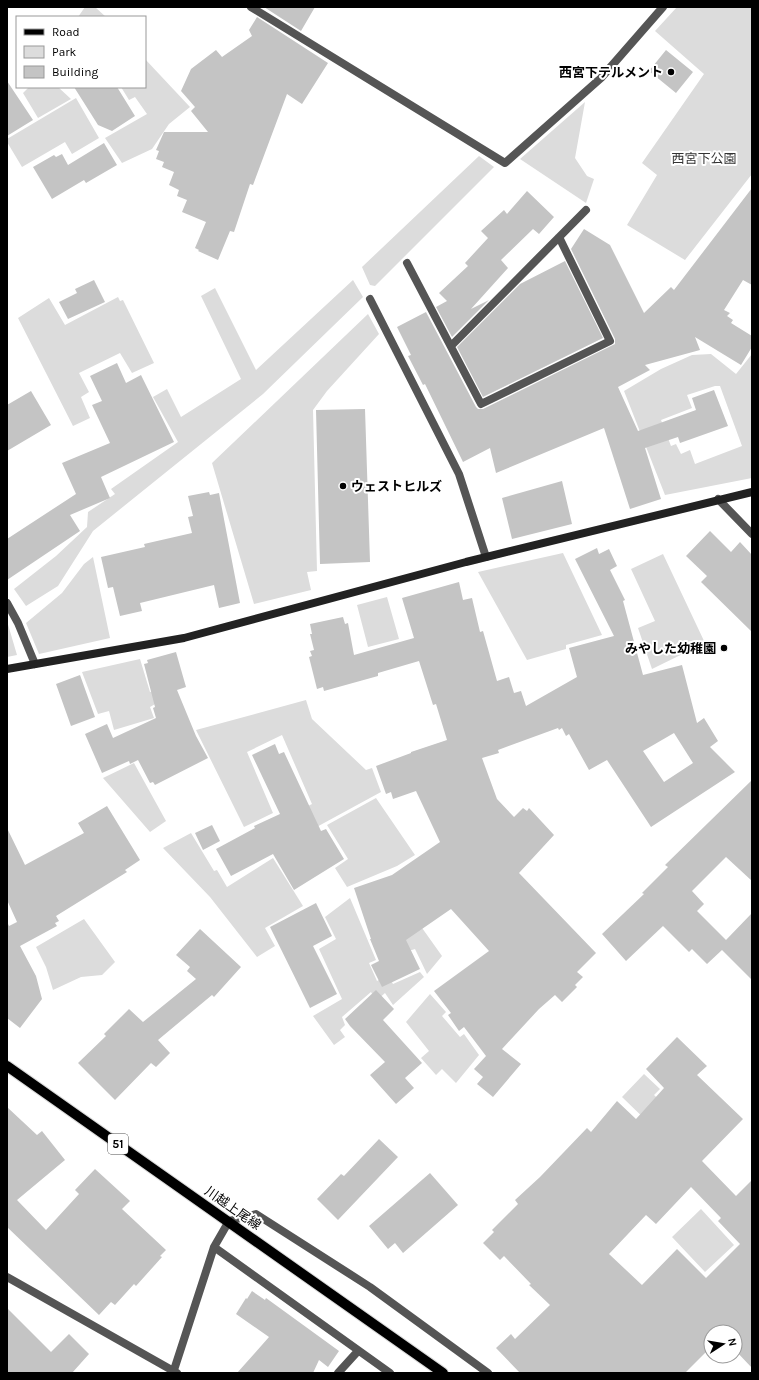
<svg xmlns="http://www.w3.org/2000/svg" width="759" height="1380" viewBox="0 0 759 1380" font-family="Karla,'Noto Sans JP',sans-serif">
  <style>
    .green { fill: #dcdcdc; fill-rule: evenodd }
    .building { fill: #c4c4c4; fill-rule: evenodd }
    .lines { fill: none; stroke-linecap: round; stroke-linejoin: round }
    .primary-casing { stroke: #dbdbdb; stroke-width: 12 }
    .street { stroke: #555; stroke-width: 8 }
    .secondary { stroke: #222; stroke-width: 8 }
    .primary { stroke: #000; stroke-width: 10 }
    .poi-dot { fill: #000; stroke: #fff; stroke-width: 1.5 }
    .labels { text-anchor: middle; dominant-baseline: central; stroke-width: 4; stroke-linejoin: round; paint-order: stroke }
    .shield { fill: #fff; stroke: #4c4c4c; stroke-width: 1 }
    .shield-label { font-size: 12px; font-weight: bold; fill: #000 }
    .poi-label { font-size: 13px; font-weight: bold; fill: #000; stroke: #fff; text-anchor: end }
    .park-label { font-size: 13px; fill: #333; stroke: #fff }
    .street-label { font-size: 13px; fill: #000; stroke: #fff }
  </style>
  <rect width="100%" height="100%" fill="#fff"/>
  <path class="green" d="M85,7H95L106,17H78Z
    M677,7H752V174L685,260L627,225L657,175L642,163L704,74L655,31Z
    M145,59L190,107L169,124L152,149L122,163L105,138L147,114L135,97L129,100L121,87H145Z
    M29,87H58L71,99L38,118L23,93Z
    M76,98L99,138L72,154L65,142L22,167L7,142V139Z
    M585,102L575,158L587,176L594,179L586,203L520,159Z
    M479,156L494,167L375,286L370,285L362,267Z
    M353,280L363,297L263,394L93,531L58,586L26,606L14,589L56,556L87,527L88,512L115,494L111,489L178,442L153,397L167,389L181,417L241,379L201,296L215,288L256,370Z
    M118,297L120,301L123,300L154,363L132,373L120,353L79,373L89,392L81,397L90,418L73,426L18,318L49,298L65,325Z
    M368,314L379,334L327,391L313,410L317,571L307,572L311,590L254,604L212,463Z
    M711,354L736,374L752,354V478L665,495L624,391L661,369L692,355ZM715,386H720L742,446L695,464L690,450L681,454L676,444L671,446L661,420L692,408L687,395Z
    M563,553L602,635L566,645V649L527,660L478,572Z
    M663,554L705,643L652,669L638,628L655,621L631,569Z
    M93,557L110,638L39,654L26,623L62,593L84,564Z
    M387,597L399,639L368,647L357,605Z
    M7,621L17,655L7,657Z
    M140,659L150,692L158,690L157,703L150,707L154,718L114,730L109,711L98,714L82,672Z
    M306,700L312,719L366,770L372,768L381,792L267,854L304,808L312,804L282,735L247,752L273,813L244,827L196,730Z
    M134,763L166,821L150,832L103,778Z
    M376,798L415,855L397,866L347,887L335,868L348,859L327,825Z
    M191,833L214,871L217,870L227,887L273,858L303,906L265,928L275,946L257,957L210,897L163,848Z
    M350,898L376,960L369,963L377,981L388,975L393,984L420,972L424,977L393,1005L385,993L376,1001L371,992L342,1017L345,1025L340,1030L345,1037L334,1045L313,1016L342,999L319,949L336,939L325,917Z
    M410,911L442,956L427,974L415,949L405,952L392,922Z
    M84,919L115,962L102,975L81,977L53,990L46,967L36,947Z
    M430,994L446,1012L442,1016L460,1037L464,1034L479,1055L456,1083L442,1069L436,1075L421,1058L429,1051L406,1022Z
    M644,1074L660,1089L654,1095L680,1119L654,1128L622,1097Z
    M701,1209L734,1245L705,1272L672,1237Z"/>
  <path class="building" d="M264,7H315L301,31Z
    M257,17L328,63L302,104L287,94L253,185L250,184L234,232L230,231L218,260L198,251L199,250L195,248L206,222L182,212L187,200L177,196L179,190L169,185L174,172L162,167L164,162L156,159L159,151L156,150L164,132H208L191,111L195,107L181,91L191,69L216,50L222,57L252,36L249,30Z
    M666,50L693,72L676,93L649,71Z
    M7,81L33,120L7,136Z
    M74,87H117L135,116L112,131L98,125Z
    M104,143L117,165L86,183L84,180L52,199L33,167L54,155L56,157L62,154L68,165Z
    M752,188V285L743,280L724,310L730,313L727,316L733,320L731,323L752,336V347L741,365L695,337L700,350L645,365L650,370L618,387L638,431L696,410L692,398L714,390L728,426L680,443L678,437L645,448L661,499L630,509L604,428L496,473L490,448L463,462L425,384L423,385L408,356L411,355L397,327L426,312L476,407L478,409H483L615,344V339L571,249L584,229L610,245L644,313L671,287L674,290Z
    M527,191L554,217L539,234L533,229L501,260L508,268L471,309L489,300L452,337L436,307L447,301L439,293L468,266L465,263L488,238L481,231L504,210L507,214Z
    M565,261L603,338L483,397L457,347L520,284Z
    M94,280L105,302L68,319L59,302L77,293L75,289Z
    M117,363L126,383L141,375L174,442L101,477L110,498L70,515L80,531L7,580V539L76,494L62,463L110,443L92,405L102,401L90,376Z
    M31,391L51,425L7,451V405Z
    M365,409L370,562L320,564L316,410Z
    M562,481L572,524L512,539L502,498Z
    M209,492L210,495L219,493L240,603L219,608L214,585L140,603L142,611L120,616L113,587L108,588L101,557L145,547L144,544L192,533L188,517L193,516L188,496Z
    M710,531L731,552L740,542L752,555V632L701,582L707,576L686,556Z
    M597,548L599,554L609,549L617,566L610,570L625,600L623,601L643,675L682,665L697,723L704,718L718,741L710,747L735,772L651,827L607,760L589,770L569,734L566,736L562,728L559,730L558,728L498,750L499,753L482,758L497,799L514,817L523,808L527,811L529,808L554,835L519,873L596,953L577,972L583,977L575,985L577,987L562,1002L555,995L539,1009L502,1049L521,1064L493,1097L477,1084L483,1077L474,1069L486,1056L464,1027L459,1031L448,1015L451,1013L434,991L489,951L451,909L406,940L420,969L382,987L371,965L379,961L370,939H371L354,888L392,875L440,842L416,791L393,799L391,792L386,794L376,766L411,753V752L447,740L436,704L433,705L419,661L378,673V676L324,691L323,687L317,689L309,657L312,656L310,651L314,650L310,634H312L310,624L343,617L345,624L348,623L354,655L414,638L402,598L459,582L463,600L472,598L480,632L483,631L497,681L509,677L514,693L521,691L526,706L577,677L569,648L614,636L575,559ZM674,733L693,763L664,782L643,751Z
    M176,652L186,687L177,690L196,736L208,758L155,785L153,782L150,783L138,760L130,764L129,761L102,773L85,734L107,724L113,738L156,718L153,708L155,707L144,664L148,663L147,660Z
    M80,675L95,717L71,726L56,684Z
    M275,744L279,754L284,752L321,831L326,829L344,859L294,890L273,854L231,876L216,849L255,828L254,826L280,814L252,755Z
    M752,780V881L726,857L692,891L704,904L697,911L726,940L752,913V980L722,950L707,964L692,949L689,952L663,926L626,961L602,934L644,894L642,893L668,867L665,865Z
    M107,806L140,860L125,870L127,872L56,916L59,921L55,923L57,926L20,946L36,976L42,999L20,1028L7,1018V922L9,926L17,922L7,900V828L25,865L84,833L78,823Z
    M212,825L220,841L203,850L195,833Z
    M316,903L332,936L313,946L337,994L310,1008L270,927Z
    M200,929L241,967L214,997L212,995L158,1040L170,1053L156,1067L151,1063L115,1100L78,1063L106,1036L104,1034L129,1009L143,1022L196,979L187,971L190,967L176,955Z
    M376,990L394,1009L383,1020L422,1063L405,1078L414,1088L396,1104L370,1075L385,1062L350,1026L345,1019Z
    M677,1037L707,1066L697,1075L743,1119L702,1161L736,1196L752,1180V1368L735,1350V1332H711V1347L685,1373H520L496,1348L511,1334L515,1339L550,1305L529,1285L531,1284L504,1256L500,1260L483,1243L494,1232L492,1230L518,1204L515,1200L540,1177L587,1128L591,1132L617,1101L636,1119L664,1088L646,1069ZM691,1187L721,1218L718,1221L740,1244L706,1278L677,1249L642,1285L609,1254L646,1215L656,1224Z
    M7,1107L37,1135L42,1131L65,1160L17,1200L46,1230L79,1194L75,1190L95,1169L130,1201L122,1209L166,1250L160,1256L162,1257L136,1286L134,1284L115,1305L111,1302L99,1315L7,1227Z
    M379,1139L398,1157L338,1220L317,1199L341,1174L344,1176Z
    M430,1173L458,1205L403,1253L395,1243L388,1249L369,1226Z
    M252,1291L265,1300L266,1298L339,1351L328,1367L319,1360L313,1373H237L269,1337L236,1314L246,1298L247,1299Z
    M7,1308L51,1352L69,1334L89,1354L72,1373H7Z"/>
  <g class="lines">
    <defs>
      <path id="primary" d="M7,1066L443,1373"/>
    </defs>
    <use href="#primary" class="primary-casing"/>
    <path class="street" d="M251,7L505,163L601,78L663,7
      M407,263L481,404L610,341L559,237
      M370,299L459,474L486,557
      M451,346L586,210
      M718,499L752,534
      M7,603L18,623L35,664
      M214,1247L390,1373
      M7,1277L177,1373
      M173,1373L214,1247L229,1221L256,1214L370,1287L488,1373
      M338,1373L358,1351"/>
    <path class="secondary" d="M7,669L184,638L466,562L752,492"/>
    <use href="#primary" class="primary"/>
  </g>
  <g class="poi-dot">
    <circle cx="671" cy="72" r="4"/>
    <circle cx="343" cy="486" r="4"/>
    <circle cx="724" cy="648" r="4"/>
  </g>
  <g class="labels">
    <rect class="shield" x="108" y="1134" width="20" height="20" rx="3"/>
    <g class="shield-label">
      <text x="118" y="1144">51</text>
    </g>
    <g class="poi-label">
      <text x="663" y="72">西宮下テルメント</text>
      <text x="351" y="486" text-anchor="start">ウェストヒルズ</text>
      <text x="716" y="648">みやした幼稚園</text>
    </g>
    <g class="park-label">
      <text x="704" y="158">西宮下公園</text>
    </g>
    <g class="street-label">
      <text transform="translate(233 1208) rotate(35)">川越上尾線</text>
    </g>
  </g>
  <rect width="759" height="1380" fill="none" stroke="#000000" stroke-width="16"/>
  <rect x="16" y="16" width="130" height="72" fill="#ffffff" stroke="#999999"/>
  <rect x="24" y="29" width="20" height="6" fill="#000000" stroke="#999999"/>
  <text x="52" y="36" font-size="12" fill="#000000">Road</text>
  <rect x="24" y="46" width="20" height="12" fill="#dcdcdc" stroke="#999999"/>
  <text x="52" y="56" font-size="12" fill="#000000">Park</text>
  <rect x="24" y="66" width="20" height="12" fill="#c4c4c4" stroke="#999999"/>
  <text x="52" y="76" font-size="12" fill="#000000">Building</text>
  <g transform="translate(723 1344) rotate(78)"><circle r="19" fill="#ffffff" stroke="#999999"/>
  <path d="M0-3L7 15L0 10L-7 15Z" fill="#000000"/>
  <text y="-6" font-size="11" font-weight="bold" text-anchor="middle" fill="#000000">N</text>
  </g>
</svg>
